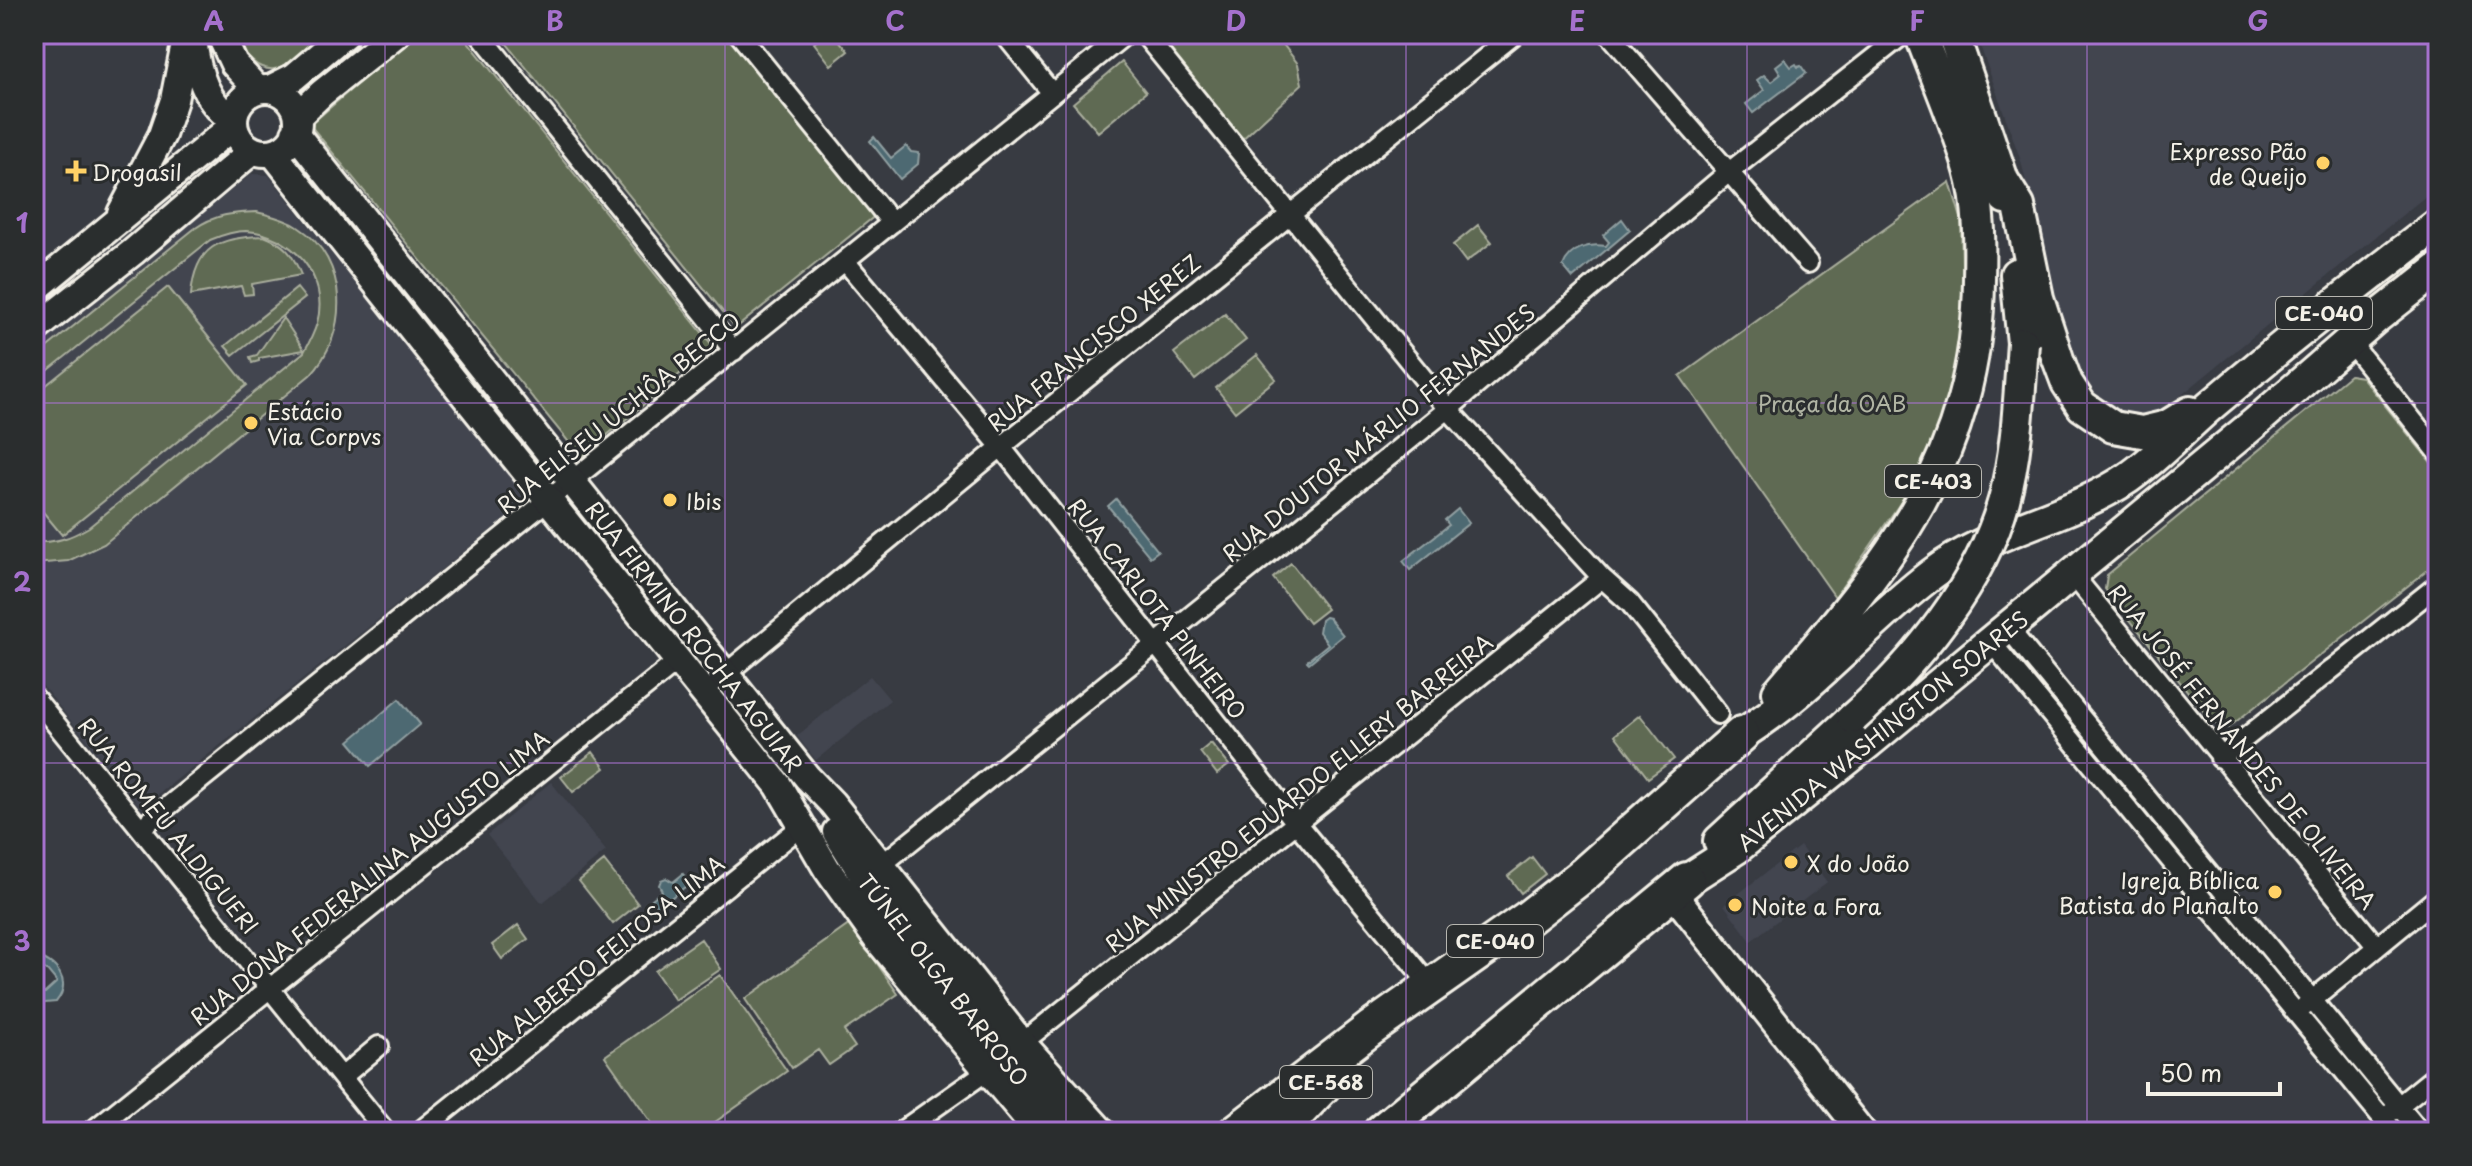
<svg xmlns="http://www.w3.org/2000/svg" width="2472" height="1166" viewBox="0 0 2472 1166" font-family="'Playpen Sans',sans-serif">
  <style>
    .built { fill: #424550 }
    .green { fill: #5f6b52; stroke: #aaae9d; stroke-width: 2 }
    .water { fill: #4d6972; stroke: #909fa1; stroke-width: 2 }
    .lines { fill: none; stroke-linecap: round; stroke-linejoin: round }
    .street-casing { stroke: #f4f1e8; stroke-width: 24 }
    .secondary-casing { stroke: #f4f1e8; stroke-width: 32 }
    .primary-casing { stroke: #f4f1e8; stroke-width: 36 }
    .highway-casing { stroke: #f4f1e8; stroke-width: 40 }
    .street { stroke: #2a2d2e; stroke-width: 18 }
    .secondary { stroke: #2a2d2e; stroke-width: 26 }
    .primary { stroke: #2a2d2e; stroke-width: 30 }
    .highway { stroke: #2a2d2e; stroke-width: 34 }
    .primary-bridge-casing { stroke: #f4f1e8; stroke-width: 36; stroke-linecap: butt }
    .primary-bridge { stroke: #2a2d2e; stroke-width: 30 }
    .grid { fill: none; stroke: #a571cd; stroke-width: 2; stroke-opacity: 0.55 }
    .poi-dot { fill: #ffd166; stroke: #2a2d2e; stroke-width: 3 }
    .labels { text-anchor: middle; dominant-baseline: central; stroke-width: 6; stroke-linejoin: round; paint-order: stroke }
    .shield { fill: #2a2d2e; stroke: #b7b6b0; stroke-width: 2 }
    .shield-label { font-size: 20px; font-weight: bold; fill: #f4f1e8 }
    .poi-label { font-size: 22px; fill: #f4f1e8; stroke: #2a2d2e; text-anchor: start }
    .street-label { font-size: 22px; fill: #f4f1e8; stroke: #2a2d2e }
    .park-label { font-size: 22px; fill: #b1b5a4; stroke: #2a2d2e }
    .neatline { fill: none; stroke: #a571cd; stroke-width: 3 }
    .grid-label { font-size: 26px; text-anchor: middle; font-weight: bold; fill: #a571cd }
  </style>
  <rect width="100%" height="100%" fill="#383b42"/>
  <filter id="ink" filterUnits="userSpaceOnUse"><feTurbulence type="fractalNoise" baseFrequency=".0125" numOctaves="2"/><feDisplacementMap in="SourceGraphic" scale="16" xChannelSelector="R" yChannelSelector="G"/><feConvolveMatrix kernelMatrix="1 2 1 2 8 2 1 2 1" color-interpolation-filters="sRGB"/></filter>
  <g filter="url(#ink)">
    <path class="built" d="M1976,34H2435L2438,38V186L2163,410L2137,417L2126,415L2113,411L2095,398L2086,384L2054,295L2021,161Z
      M252,174L268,175L526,496V502L141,808L34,675V350Z
      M870,676L890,700L816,760L797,736Z
      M551,782L606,851L542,903L487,835Z
      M1800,846L1827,882L1751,941L1724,905Z"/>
    <path class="green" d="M236,34H323C311,44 297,61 283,67C259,76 241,54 236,34Z
      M415,34H462L713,346L581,457L310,125Z
      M499,34H727L876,215L736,328Z
      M825,34H834L848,51L831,65L814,43Z
      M1150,34H1275L1298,64L1302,84L1238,143Z
      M1122,62L1146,92L1098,132L1073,103Z
      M1950,182L1961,218L1963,311L1952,385L1940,430L1912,486L1835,597L1680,376Z
      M257,212C271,216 286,219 298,227C350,260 349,335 310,375L104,544L68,561L34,564V542C56,543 70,538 89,527L304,352C309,343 314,333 317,323C330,277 291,233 246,231C233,231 222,235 210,240L34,382V358L194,229C215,214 233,213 257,212Z
      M1478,225L1492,242L1466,262L1453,245Z
      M264,236C285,244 293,254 301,275L252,284L253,294L244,295L241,286L191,295C195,246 219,237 264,236Z
      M168,287L247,385L62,535L34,501V395Z
      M297,288L305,298L233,355L225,346Z
      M1225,314L1246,340L1195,380L1174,353Z
      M283,318L304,350L259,358V361L252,363L250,357L257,355Z
      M1257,355L1276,379L1235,412L1216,388Z
      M2350,375L2362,377L2438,471V562L2228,728L2213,723L2105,589L2107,575Z
      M1291,563L1327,609L1309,623L1273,578Z
      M1640,715L1674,759L1648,778L1615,735Z
      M1211,743L1229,765L1217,774L1200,752Z
      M593,752L605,768L573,792L561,777Z
      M1532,857L1545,874L1521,893L1508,876Z
      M604,861L638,904L613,924L579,881Z
      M850,924L898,994L844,1031L855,1047L829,1065L818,1050L792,1068L745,999Z
      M518,925L528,939L502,959L492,945Z
      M701,939L721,969L675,1000L655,971Z
      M720,975L787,1071L701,1132H658L605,1056Z"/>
    <path class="water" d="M1785,59L1791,67L1796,64L1798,67L1801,66L1806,73L1753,113L1746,104L1764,90L1757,80L1764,75L1771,82L1781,74L1776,66Z
      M874,137L891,158L906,146L911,152L919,153L918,164L900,179L870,141Z
      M1622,219L1630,230L1573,278L1563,266C1570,248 1589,243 1606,246L1609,242L1603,235Z
      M1116,499L1158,551L1150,557L1108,506Z
      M1458,509L1469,523L1410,570L1403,561L1449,525L1445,520Z
      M1325,617L1329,618L1343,635L1309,663L1307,661L1328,644L1319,632L1321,620Z
      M399,699L420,724L370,766L349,741Z
      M683,874L690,883L658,908L652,899L662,891L659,885L661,880L666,878L673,882Z
      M34,956C56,960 73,982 56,1002L34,1004V990L37,993H45L57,982L48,971L34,963Z"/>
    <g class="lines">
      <defs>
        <path id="street" d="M480,34L734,351
          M739,34L892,223
          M1004,34L1052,93
          M1144,34L1448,409L1602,578L1630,603L1718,714
          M1609,34L1808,263
          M845,261L1001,447L1297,824L1431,986
          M2349,341L2438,452
          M2073,575L2377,947
          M2008,628L2420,1132
          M1991,642L2394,1132
          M718,680L1001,447L1515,34
          M34,697L386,1132
          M2220,758L2438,585
          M141,828L1126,34
          M880,866L1448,409L1729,172L1904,34
          M2305,1006L2438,897
          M1022,1043L1602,578
          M342,1077L379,1046
          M2391,1112L2438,1074
          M91,1132L679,660
          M419,1132L803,825
          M900,1132L987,1071"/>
        <path id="secondary" d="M220,34L234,64L258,90
          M193,38C196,68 205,104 233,119
          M234 121a32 32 0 1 1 64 0a32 32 0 1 1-64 0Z
          M270,89L294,77L345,34
          M298,116L322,93L396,34
          M295,133L807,777L832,803L1022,1043L1102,1132
          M273,153L472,405L778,785L827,869L876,938L1039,1132
          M121,213L162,135L174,100L187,34
          M34,290L234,125
          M34,330L133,252L252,151
          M836,832L883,907L1020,1078L1069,1132
          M1672,892L1862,1132"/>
        <path id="primary" d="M1953,34L2003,180L2005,198
          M2003,180L2019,206L2038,298L2058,359L2067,383L2082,406L2113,427L2142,432L2167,426L2190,412
          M2016,274L2023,343
          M1778,692C1888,563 1978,458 1979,279C1980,243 1980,205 1970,170C1957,124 1937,79 1920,34
          M1742,734C1813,690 1865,625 1932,574C1991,529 2067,519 2128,478C2160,456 2185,427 2215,402C2287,341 2362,282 2438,224
          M1719,841L1853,718
          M1687,880L1737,848L1868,743L2256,422L2376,318L2438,269"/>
        <path id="highway" d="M1236,1132L1370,1029L1528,918L1583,875L1742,734
          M1279,1132L1324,1085
          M1381,1132L1687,880"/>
      </defs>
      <use href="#street" class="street-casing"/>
      <use href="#secondary" class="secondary-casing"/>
      <use href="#primary" class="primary-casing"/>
      <use href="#highway" class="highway-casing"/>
      <use href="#street" class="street"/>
      <use href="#secondary" class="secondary"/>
      <use href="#primary" class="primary"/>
      <use href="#highway" class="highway"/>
      <defs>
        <path id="primary-bridge" d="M1853,718C1916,662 1981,583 2004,500C2018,448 2019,397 2023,343"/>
      </defs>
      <use href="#primary-bridge" class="primary-bridge-casing"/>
      <use href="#primary-bridge" class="primary-bridge"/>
    </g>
  </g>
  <path class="grid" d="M385,34V1132M725,34V1132M1066,34V1132M1406,34V1132M1747,34V1132M2087,34V1132M34,403H2438M34,763H2438"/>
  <g class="poi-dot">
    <circle cx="2323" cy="163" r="8"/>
    <path d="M72 159h8v8h8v8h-8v8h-8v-8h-8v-8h8z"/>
    <circle cx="251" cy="423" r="8"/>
    <circle cx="670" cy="500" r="8"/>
    <circle cx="1791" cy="862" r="8"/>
    <circle cx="2275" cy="892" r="8"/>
    <circle cx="1735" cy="905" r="8"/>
  </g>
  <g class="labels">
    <g class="shield">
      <rect x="2276" y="297" width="96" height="32" rx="6"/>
      <rect x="1885" y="465" width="96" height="32" rx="6"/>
      <rect x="1447" y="925" width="96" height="32" rx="6"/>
      <rect x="1280" y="1066" width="92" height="32" rx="6"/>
    </g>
    <g class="shield-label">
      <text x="2324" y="313">CE-040</text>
      <text x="1933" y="481">CE-403</text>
      <text x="1495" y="941">CE-040</text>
      <text x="1326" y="1082">CE-568</text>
    </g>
    <g class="poi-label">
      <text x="2307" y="150" text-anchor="end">Expresso Pão<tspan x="2307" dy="25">de Queijo</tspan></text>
      <text x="92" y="171">Drogasil</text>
      <text x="267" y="410">Estácio<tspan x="267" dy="25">Via Corpvs</tspan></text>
      <text x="686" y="500">Ibis</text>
      <text x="1807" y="862">X do João</text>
      <text x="2259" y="879" text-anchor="end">Igreja Bíblica<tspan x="2259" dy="25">Batista do Planalto</tspan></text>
      <text x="1751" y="905">Noite a Fora</text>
    </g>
    <g class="street-label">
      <text transform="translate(1093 342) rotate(-39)">RUA FRANCISCO XEREZ</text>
      <text transform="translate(618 412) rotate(-39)">RUA ELISEU UCHÔA BECCO</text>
      <text transform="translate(1378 432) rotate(-39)">RUA DOUTOR MÁRLIO FERNANDES</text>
      <text transform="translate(1158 608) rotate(52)">RUA CARLOTA PINHEIRO</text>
      <text transform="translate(695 636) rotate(52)">RUA FIRMINO ROCHA AGUIAR</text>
      <text transform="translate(1882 730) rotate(-39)">AVENIDA WASHINGTON SOARES</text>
      <text transform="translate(2243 746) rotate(51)">RUA JOSÉ FERNANDES DE OLIVEIRA</text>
      <text transform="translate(1298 792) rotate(-39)">RUA MINISTRO EDUARDO ELLERY BARREIRA</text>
      <text transform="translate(169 825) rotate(51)">RUA ROMEU ALDIGUERI</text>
      <text transform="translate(369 877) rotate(-39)">RUA DONA FEDERALINA AUGUSTO LIMA</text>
      <text transform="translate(596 960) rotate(-39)">RUA ALBERTO FEITOSA LIMA</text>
      <text transform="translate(944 979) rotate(52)">TÚNEL OLGA BARROSO</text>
    </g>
    <g class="park-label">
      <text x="1832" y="402">Praça da OAB</text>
    </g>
  </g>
  <rect width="2472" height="1166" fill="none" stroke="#2a2d2e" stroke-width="88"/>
  <path d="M2148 1082v12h132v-12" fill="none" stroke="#f4f1e8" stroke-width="4"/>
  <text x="2160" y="1082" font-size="24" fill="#f4f1e8" stroke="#2a2d2e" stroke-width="6" paint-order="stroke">50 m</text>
  <rect x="44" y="44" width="2384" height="1078" class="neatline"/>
  <g class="grid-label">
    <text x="214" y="31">A</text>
    <text x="555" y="31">B</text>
    <text x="895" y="31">C</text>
    <text x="1236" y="31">D</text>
    <text x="1577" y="31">E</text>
    <text x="1917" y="31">F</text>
    <text x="2258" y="31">G</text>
    <text x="22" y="233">1</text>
    <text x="22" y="592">2</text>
    <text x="22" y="951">3</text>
  </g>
</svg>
